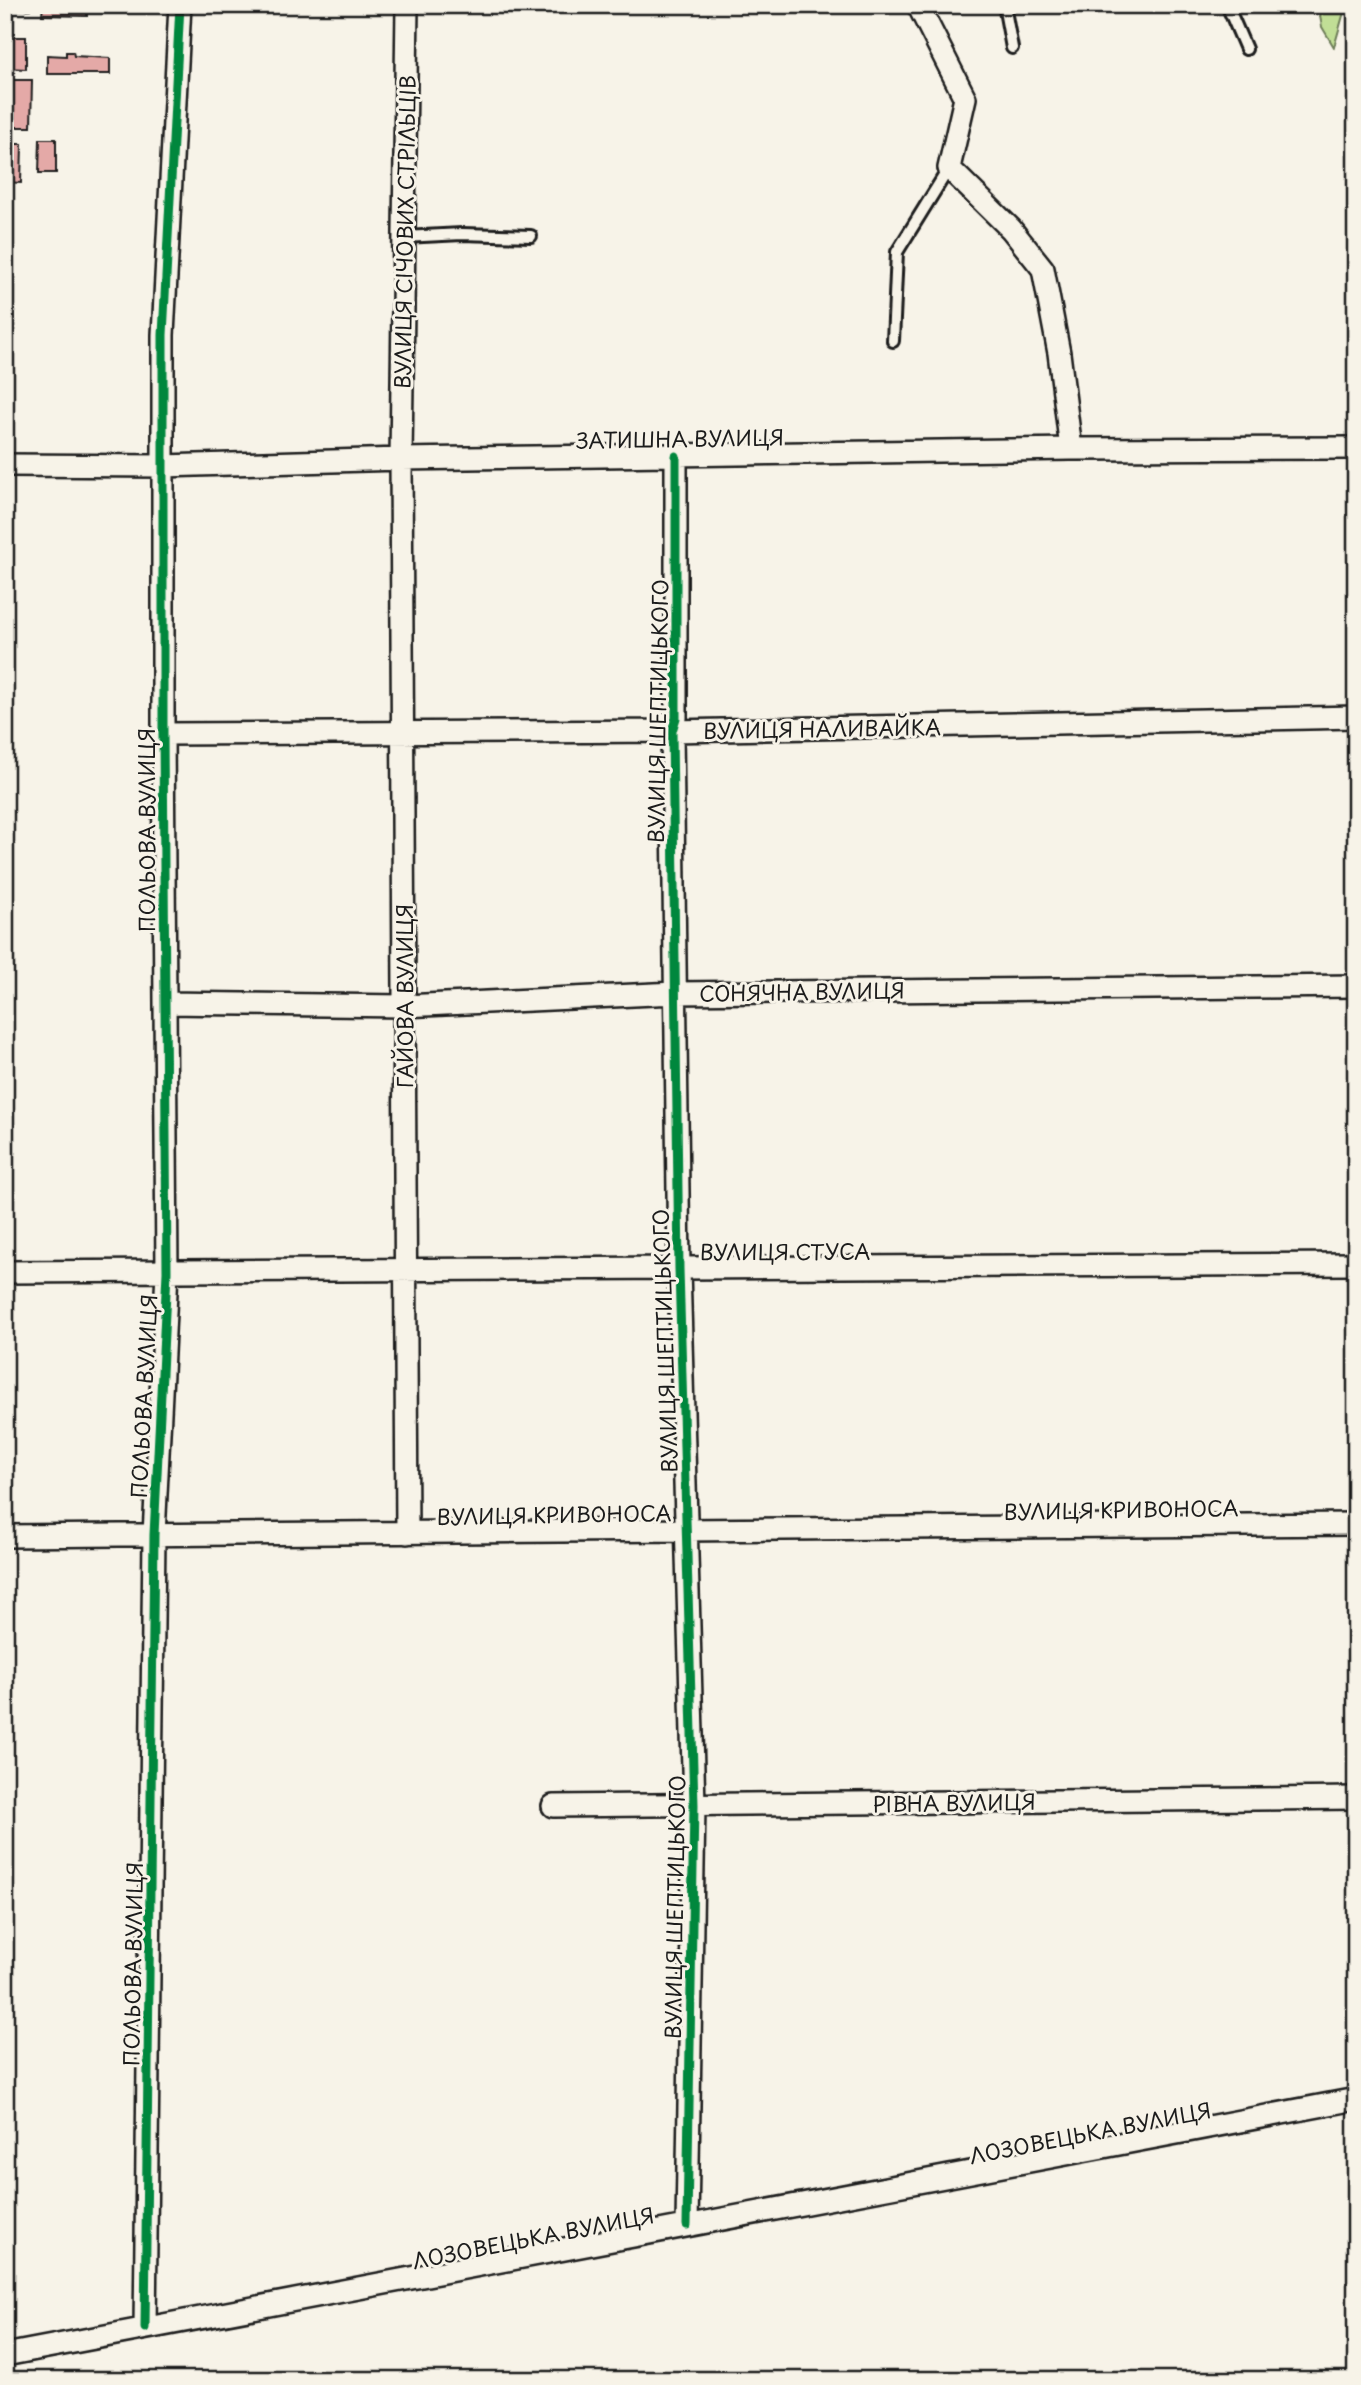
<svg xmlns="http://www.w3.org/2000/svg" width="1361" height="2385" viewBox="0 0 1361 2385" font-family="'Playpen Sans',sans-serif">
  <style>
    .green { fill: #c1de96; stroke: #6e7d59; stroke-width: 2 }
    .building { fill: #e4a9a7; stroke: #1c1c1c; stroke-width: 2 }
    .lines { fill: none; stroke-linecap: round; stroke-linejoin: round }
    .lane-casing { stroke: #1c1c1c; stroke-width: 16 }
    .street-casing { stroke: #1c1c1c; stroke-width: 26 }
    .lane { stroke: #f7f3e8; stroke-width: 10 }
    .street { stroke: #f7f3e8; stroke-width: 21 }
    .cycleway-casing { stroke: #f7f3e8; stroke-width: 13 }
    .cycleway { stroke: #00873e; stroke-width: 9 }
    .labels { text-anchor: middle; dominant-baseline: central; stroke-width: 6; stroke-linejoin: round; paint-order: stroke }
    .street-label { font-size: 21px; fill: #1c1c1c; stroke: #f7f3e8 }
  </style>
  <rect width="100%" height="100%" fill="#f7f3e8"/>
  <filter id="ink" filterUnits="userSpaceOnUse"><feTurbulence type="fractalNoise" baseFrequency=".0143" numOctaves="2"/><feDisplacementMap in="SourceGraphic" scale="14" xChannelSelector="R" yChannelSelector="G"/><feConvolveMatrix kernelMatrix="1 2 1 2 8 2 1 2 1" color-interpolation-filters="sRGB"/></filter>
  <g filter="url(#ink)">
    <path class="green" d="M1318,5H1346L1334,47L1322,27Z"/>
    <path class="building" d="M5,5H30V9L5,10Z
      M43,5H87V16L42,15Z
      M5,37H26V69L5,68Z
      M66,52H73L74,56L110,58V74H47V55L66,56Z
      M5,80H32L31,127H5Z
      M40,139H56V173H39Z
      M5,144H22L21,183L5,182Z"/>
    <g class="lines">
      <defs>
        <path id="lane" d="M1004,5L1012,48
          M1227,5L1246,49
          M404,237L462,234L531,236
          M893,341L897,252L949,168"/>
        <path id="street" d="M407,5L401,459L407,1533
          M918,5L965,98L949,168L1011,229L1043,269L1059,353L1071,449
          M676,456V718L672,731L679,1269L694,1805L687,2225
          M5,465L163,466L401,459L1071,449L1356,448
          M163,734L672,731L1356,717
          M165,1003L404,1006L675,993L1356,986
          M5,1272L1356,1264
          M5,1536L1356,1524
          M553,1806L1356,1798
          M145,2328L154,1535L167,1272L163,734V335L180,5
          M5,2355L1356,2099"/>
      </defs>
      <use href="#lane" class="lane-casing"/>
      <use href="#street" class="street-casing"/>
      <use href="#lane" class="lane"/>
      <use href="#street" class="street"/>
      <defs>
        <path id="cycleway" d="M676,456V718L672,731L679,1269L694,1805L687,2225
          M145,2328L154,1535L167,1272L163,734V335L180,5"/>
      </defs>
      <use href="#cycleway" class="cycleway-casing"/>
      <use href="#cycleway" class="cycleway"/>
    </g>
  </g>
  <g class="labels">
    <g class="street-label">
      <text transform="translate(404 232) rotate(-89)">ВУЛИЦЯ СІЧОВИХ СТРІЛЬЦІВ</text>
      <text transform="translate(680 438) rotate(-1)">ЗАТИШНА ВУЛИЦЯ</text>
      <text transform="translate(657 711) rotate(-89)">ВУЛИЦЯ ШЕПТИЦЬКОГО</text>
      <text transform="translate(822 728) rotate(-1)">ВУЛИЦЯ НАЛИВАЙКА</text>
      <text transform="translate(146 830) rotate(-90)">ПОЛЬОВА ВУЛИЦЯ</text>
      <text transform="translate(802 991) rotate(-1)">СОНЯЧНА ВУЛИЦЯ</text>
      <text transform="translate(404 996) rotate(-90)">ГАЙОВА ВУЛИЦЯ</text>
      <text x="785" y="1251">ВУЛИЦЯ СТУСА</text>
      <text transform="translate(664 1341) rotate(-92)">ВУЛИЦЯ ШЕПТИЦЬКОГО</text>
      <text transform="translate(143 1396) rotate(-87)">ПОЛЬОВА ВУЛИЦЯ</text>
      <text transform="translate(1121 1509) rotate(-1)">ВУЛИЦЯ КРИВОНОСА</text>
      <text transform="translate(554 1514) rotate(-1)">ВУЛИЦЯ КРИВОНОСА</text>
      <text transform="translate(954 1802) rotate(-1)">РІВНА ВУЛИЦЯ</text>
      <text transform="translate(674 1907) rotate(-89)">ВУЛИЦЯ ШЕПТИЦЬКОГО</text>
      <text transform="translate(132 1964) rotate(-89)">ПОЛЬОВА ВУЛИЦЯ</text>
      <text transform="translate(1090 2132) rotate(-11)">ЛОЗОВЕЦЬКА ВУЛИЦЯ</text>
      <text transform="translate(533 2237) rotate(-11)">ЛОЗОВЕЦЬКА ВУЛИЦЯ</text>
    </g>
  </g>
  <rect width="1361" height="2385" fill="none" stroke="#f7f3e8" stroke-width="28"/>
  <rect x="14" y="14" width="1333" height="2357" fill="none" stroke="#1c1c1c" stroke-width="2.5" filter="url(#ink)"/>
</svg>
